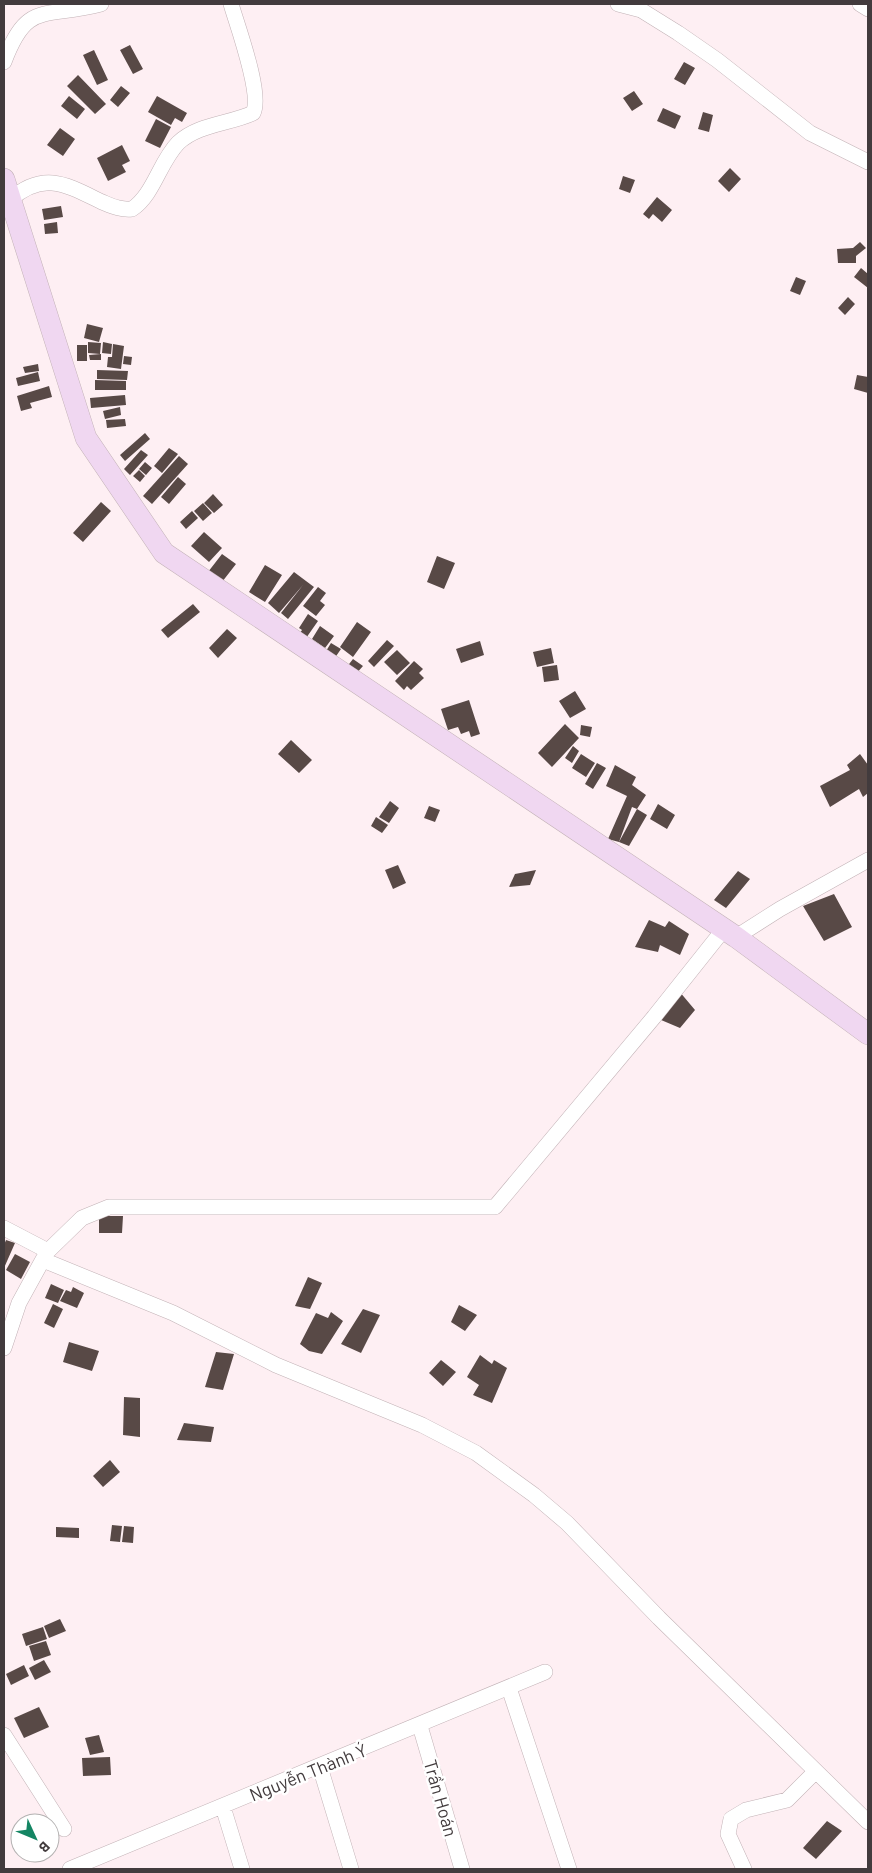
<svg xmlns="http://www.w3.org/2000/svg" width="872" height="1873" viewBox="0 0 872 1873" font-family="Barlow,sans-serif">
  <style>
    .building { fill: #584946 }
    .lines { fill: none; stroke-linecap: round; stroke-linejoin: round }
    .street-casing { stroke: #c2b2b6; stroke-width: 16 }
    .secondary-casing { stroke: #c2b2b6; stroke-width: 22 }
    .street { stroke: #fff; stroke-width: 15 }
    .secondary { stroke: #f0d7f1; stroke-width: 21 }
    .labels { text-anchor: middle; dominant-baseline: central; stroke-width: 5; stroke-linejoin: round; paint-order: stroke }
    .street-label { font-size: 18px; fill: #423b3d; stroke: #fff }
  </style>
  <rect width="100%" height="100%" fill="#feeff3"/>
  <path class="building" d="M130,45L143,69L133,74L120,50Z
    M94,50L108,80L97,85L83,55Z
    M684,62L695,68L685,85L674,79Z
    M78,75L106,104L95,114L67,86Z
    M121,86L130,93L118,107L110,100Z
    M634,91L643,104L632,111L623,98Z
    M69,96L85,109L77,119L61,106Z
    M157,96L187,113L182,122L175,118L171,125L148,112Z
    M663,108L681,116L675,129L657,121Z
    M703,112L713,115L709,132L698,129Z
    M156,119L171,127L160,148L145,141Z
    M60,128L75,139L63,156L47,145Z
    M122,145L130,161L122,165L126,172L108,181L97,158Z
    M730,168L741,179L729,192L718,181Z
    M623,176L635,180L630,193L619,189Z
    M657,197L672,210L662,222L653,214L649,219L643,214Z
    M61,206L63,217L44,220L42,209Z
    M57,222L58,233L45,234L44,224Z
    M860,242L866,248L856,256V263H838L837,249L853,248Z
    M861,268L868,274V288L854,277Z
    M796,277L806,281L800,295L790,291Z
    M848,297L855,304L845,315L838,308Z
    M87,324L103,328L99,342L84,338Z
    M88,342L101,343L100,354L88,353Z
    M103,342L112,344L111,354L102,353Z
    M113,344L124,346L121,369L107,367L108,357H112Z
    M77,345H87V361H77Z
    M101,354V360H90L89,355Z
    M124,356L132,357L131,365L123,364Z
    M38,364L39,371L25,373L23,367Z
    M97,370L128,371L127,380L97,379Z
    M38,372L40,381L18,386L16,378Z
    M857,375L868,377V393L854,389Z
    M95,380L126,381V390H95Z
    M49,386L52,397L30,403L32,408L21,411L17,396Z
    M125,395L126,405L91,408L90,398Z
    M120,407L121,415L105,419L103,411Z
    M125,419L126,426L107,428L106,420Z
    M145,433L150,439L125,461L120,455Z
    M169,448L178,454L162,473L154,466Z
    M141,450L148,455L130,475L124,469Z
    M179,456L188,464L152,504L143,496Z
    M145,462L152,468L146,475L139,469Z
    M139,470L145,476L140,482L133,476Z
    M178,477L186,484L169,504L161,497Z
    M213,494L223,505L214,513L204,503Z
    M101,502L111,511L83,542L73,533Z
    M203,503L212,513L203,521L194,511Z
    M192,511L198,518L186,529L180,522Z
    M204,532L222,548L209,562L191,546Z
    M222,554L236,564L222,582L208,572Z
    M437,556L455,563L444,589L427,582Z
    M265,565L282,575L265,602L249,592Z
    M294,572L314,587L288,619L281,613L303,585L279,613L268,603Z
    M318,587L326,593L320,601L325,605L316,616L303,606Z
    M193,604L200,612L168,638L161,630Z
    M308,614L318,621L304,641L298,636L302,630L299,628Z
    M357,622L371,632L353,657L340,647Z
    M320,626L334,636L325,648L312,639Z
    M227,629L237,638L218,658L209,648Z
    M387,640L394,646L374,667L368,661Z
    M480,641L484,655L461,663L456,649Z
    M331,643L341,649L332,662L323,656Z
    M551,648L554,663L537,667L533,652Z
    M397,650L410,663L397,675L384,662Z
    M353,659L363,666L355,675L346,668Z
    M414,661L423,669L419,673L424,678L411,690L407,686L404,690L395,681Z
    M557,665L559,680L544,682L542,667Z
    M575,691L586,709L570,718L559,701Z
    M469,700L480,734L471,737L469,731L461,734L458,727L448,730L441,709Z
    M565,724L579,738L552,767L538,753Z
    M581,725L592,727L590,737L580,735Z
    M291,740L312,760L299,773L278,754Z
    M573,746L579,751L572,763L565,758Z
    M581,754L595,763L586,777L572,768Z
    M860,754L868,765V793L863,797L859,789L830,807L820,786L850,770L847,765Z
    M597,763L606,768L593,789L585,784Z
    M615,765L636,777L632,785L646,795L637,809L632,807L619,842L608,839L627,796L606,786Z
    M390,801L399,808L389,823L379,817Z
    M658,804L675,815L667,829L650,819Z
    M429,806L440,810L435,822L424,818Z
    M637,809L647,815L629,846L619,842Z
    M376,817L388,825L382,833L371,826Z
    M398,865L406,883L393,889L385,870Z
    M536,870L530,885L509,887L515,874Z
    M738,871L750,879L726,908L714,900Z
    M834,894L852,927L824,941L803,906Z
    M649,920L665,927L669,921L689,934L680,955L660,945L658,952L635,947Z
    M679,991L695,1010L680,1028L654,1017Z
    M99,1216H123L122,1233H99Z
    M6,1240L15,1243L4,1268V1245Z
    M15,1254L30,1262L21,1279L6,1270Z
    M308,1277L322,1283L310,1309L295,1306Z
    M51,1284L64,1290L58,1303L45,1298Z
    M73,1287L84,1293L77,1308L60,1301L66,1290L71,1292Z
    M53,1304L63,1309L54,1328L44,1323Z
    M459,1305L477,1315L465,1331L451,1322Z
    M363,1309L380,1315L361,1353L341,1344Z
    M331,1312L343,1321L322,1354L309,1351L300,1344L316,1313L328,1318Z
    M69,1342L99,1351L92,1371L63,1362Z
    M216,1352L234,1354L223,1390L205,1387Z
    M480,1355L492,1364L494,1360L507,1368L492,1403L473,1395L479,1385L467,1377Z
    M441,1360L456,1372L443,1386L429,1373Z
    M124,1397L140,1398V1437L123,1435Z
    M184,1423L214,1427L211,1442L177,1440Z
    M110,1460L120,1472L103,1487L93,1476Z
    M112,1525L122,1526L120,1542L110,1541Z
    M124,1526L134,1527L133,1543L122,1542Z
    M56,1527L79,1528V1538L56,1537Z
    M60,1619L66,1631L49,1638L44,1626Z
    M43,1627L47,1639L26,1646L22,1634Z
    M46,1641L51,1655L34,1661L29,1646Z
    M44,1660L51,1672L35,1680L29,1668Z
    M24,1665L29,1676L11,1685L6,1674Z
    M39,1707L49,1727L24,1738L14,1718Z
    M99,1735L104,1752L90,1755L85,1738Z
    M110,1757L111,1775L83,1776L82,1758Z
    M827,1821L842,1831L816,1859L803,1848Z"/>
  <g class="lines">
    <defs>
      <path id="street" d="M618,4L641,10L678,33L717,60L810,133L868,162
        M860,4L868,9
        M4,62C27,0 44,19 101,4
        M10,200C44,170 67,185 102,202C112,206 120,210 132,209C154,194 159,163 178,143C198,124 229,124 253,113C263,95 237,25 231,4
        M736,937L780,909L868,860
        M4,1228L48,1251L82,1218L109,1207H495L654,1017L724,929
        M43,1260L173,1313L276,1365L422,1425L476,1453L534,1495L567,1523L659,1618L868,1822
        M4,1348L19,1303L47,1252
        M509,1688L569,1869
        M420,1726L462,1869
        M4,1735L64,1829
        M320,1767L351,1869
        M223,1807L242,1869
        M70,1869L545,1672
        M744,1869L728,1834L731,1819L746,1810L787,1800L815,1772"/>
      <path id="secondary" d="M4,179L86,438L164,553L736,937L868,1034"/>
    </defs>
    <use href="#street" class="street-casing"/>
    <use href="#secondary" class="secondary-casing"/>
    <use href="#street" class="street"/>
    <use href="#secondary" class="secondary"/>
  </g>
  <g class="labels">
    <g class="street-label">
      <text transform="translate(308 1772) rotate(-22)">Nguyễn Thành Ý</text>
      <text transform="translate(441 1798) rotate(74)">Trần Hoán</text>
    </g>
  </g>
  <rect width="872" height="1873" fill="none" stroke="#423b3d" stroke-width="10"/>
  <g transform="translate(35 1838) rotate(134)"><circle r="24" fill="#ffffff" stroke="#b3b1b1"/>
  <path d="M0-4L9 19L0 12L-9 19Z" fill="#148563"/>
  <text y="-8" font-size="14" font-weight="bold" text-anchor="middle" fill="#423b3d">B</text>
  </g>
</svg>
